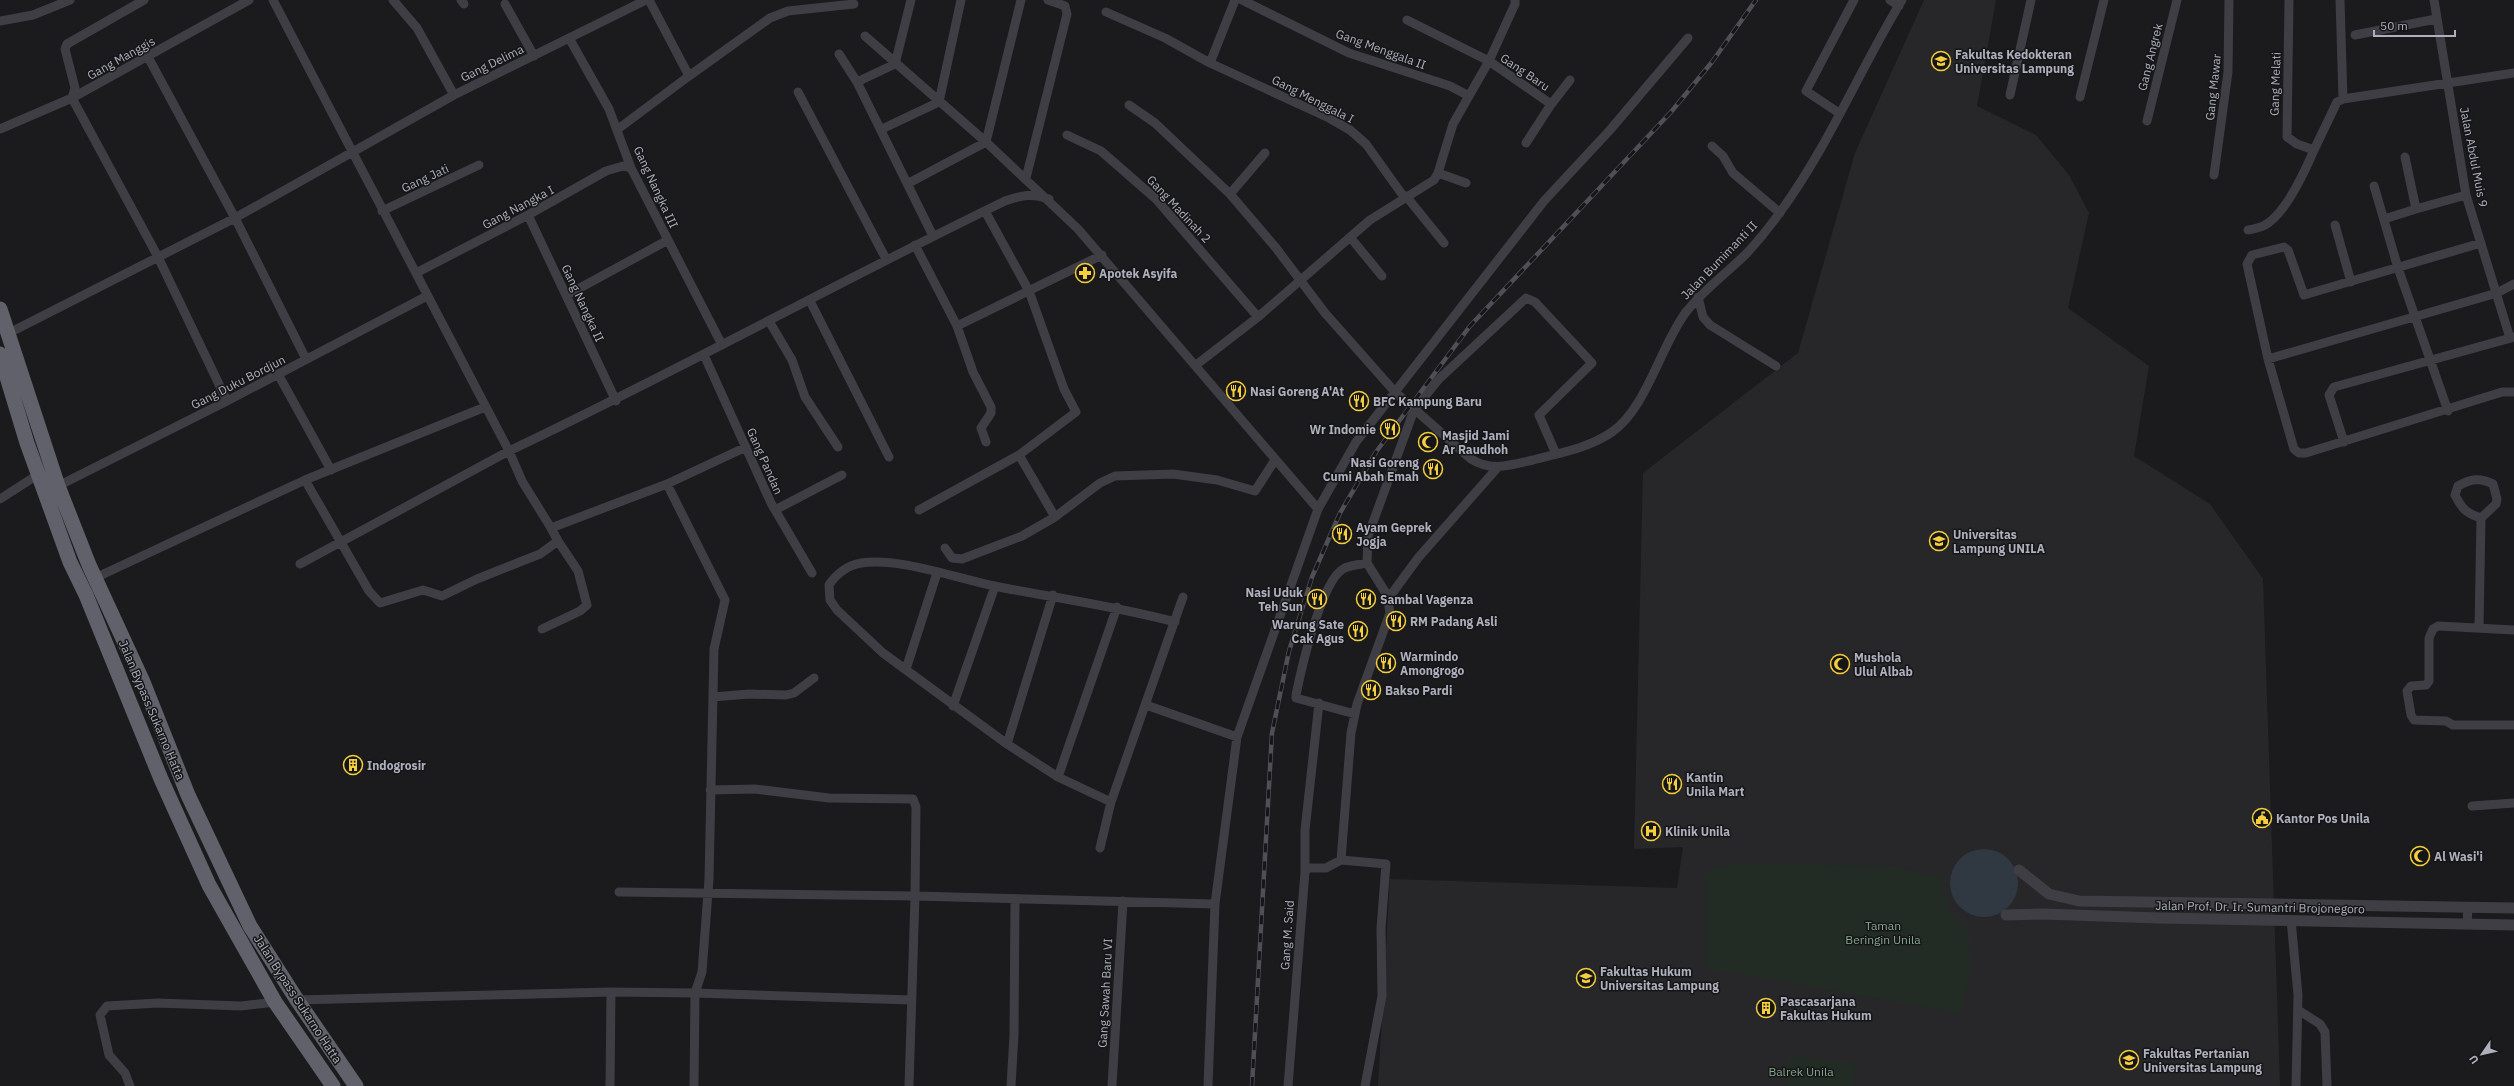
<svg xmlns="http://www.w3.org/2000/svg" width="2514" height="1086" viewBox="0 0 2514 1086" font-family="'IBM Plex Sans',sans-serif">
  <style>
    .built { fill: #27272a }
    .green { fill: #222c25 }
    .water { fill: #303842 }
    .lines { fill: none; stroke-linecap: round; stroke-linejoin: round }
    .minor { stroke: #3e3e44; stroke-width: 9 }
    .tertiary { stroke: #3e3e44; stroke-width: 11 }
    .trunk { stroke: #60616a; stroke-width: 15 }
    .rail-casing { stroke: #4f5057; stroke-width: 4.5 }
    .rail { stroke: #161618; stroke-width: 3; stroke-dasharray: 9; stroke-linecap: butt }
    .labels { text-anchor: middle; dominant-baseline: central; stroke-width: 3; stroke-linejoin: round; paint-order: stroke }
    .street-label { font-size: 12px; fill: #aeb0bd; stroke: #161618 }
    .poi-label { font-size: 12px; font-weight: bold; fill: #aeb0bd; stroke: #161618; text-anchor: start }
    .park-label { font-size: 12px; fill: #85a78b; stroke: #161618 }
  </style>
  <rect width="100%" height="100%" fill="#1b1b1d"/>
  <path class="built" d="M1924,0H1996L1977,106L2036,135L2069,175L2089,213L2068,308L2149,366L2134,456L2210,504L2263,579L2280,1086H1378L1390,879L1677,888L1683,847L1634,849L1643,473L1798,353L1855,153Z"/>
  <path class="green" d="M1743,863L1892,866L1942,879L1944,894L1950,911L1969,933L1970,976L1960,1013L1705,968V876C1713,864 1730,865 1743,863Z
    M1788,1056L1855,1063L1853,1086H1785Z"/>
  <path class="water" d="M1950 883a34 34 0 1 1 68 0a34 34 0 1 1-68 0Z"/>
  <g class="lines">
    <path class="minor" d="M144,0L67,44L65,49L75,88L72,98L158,257L227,401
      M273,0L509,451C676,372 838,282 1005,201C1022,195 1032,193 1049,199
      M393,0L417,28L454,95
      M461,0L464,4
      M911,0L895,64L857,82L933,236
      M1242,0L1349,53L1450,86L1469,96
      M1890,0L1899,6
      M2289,0L2287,137L2297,144L2314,150L2337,102L2343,99L2514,73
      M2340,0L2343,99
      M2434,0L2466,195L2510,338
      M505,4L534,56
      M1106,12L1165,38L1210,63L1329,118L1350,130L1366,144L1404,197
      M1407,20L1489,61L1548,102L1550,106L1526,143
      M0,21L33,15L70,0
      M2355,35L2436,19
      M865,36L986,142L1078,229L1318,509
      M569,38L609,109L631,168L722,345
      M839,54L857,82
      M148,57L235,218L306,359
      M1210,63L1235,0
      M689,76L770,18L788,11L854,4
      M798,92L886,259
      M2010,95L2031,0
      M2080,97L2104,0
      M1129,105L1155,123L1230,194L1276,248L1325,313L1395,392L1471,459C1491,472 1511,465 1533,460C1559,453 1589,448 1612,432C1646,409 1661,345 1686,312C1704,289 1727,273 1747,253C1759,240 1771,225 1781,211C1829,145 1860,69 1902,0
      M1550,106L1570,80
      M1839,113L1806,91L1854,0
      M2147,121L2177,0
      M0,129L72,98L249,0
      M618,129L689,76L649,0
      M882,129L939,102L961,0
      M1067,135L1101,151L1156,199L1258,317
      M1712,146L1723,156L1733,173L1780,213
      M2405,157L2416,209L2466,195
      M1438,173L1466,183
      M2214,175L2228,72L2229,0
      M1026,178L1067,14L1065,6L1048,0
      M907,184L986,142L1021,0
      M2374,186L2398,268L2448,411
      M1230,194L1265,153
      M1406,196L1444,243
      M382,211L479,165
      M985,211L1029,291L1064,389L1076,412L1019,455L1055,517L1100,483L1115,476L1173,474L1217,480L1255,491L1275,460
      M528,215L616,401
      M2384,219L2416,209
      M2335,225L2351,282
      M2248,230C2253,229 2260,228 2265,225C2285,214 2305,171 2314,150
      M1350,237L1382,276
      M2481,243L2304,295L2288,250L2284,247L2252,255L2247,264L2268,359L2294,449L2299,453H2306L2502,392H2514
      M915,245L957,326
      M416,273L528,215L606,171L623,166L631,168
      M567,295L668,240
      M1698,297L1703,317L1710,325L1776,366
      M810,301L889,457
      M769,321L792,360L805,397L838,447
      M7,334L235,218L454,95L646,0
      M704,355L771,503L812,573
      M2268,359L2497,293L2514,284
      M1196,365L1258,317L1370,220L1434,180L1438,173L1453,124L1489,61L1515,4V0
      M278,374L331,470
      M986,442L981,428L991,413V407L973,372L957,326L1102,255
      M2344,442L2329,395L2334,387L2514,337
      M305,480L369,591L380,603L423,590L442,596L477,579L540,554L558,541L551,528
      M667,484L725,600L714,649L709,879L702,972L695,993L694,1086
      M58,486L227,401L427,296
      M0,499L39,474
      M775,510L842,475
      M919,510L1019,455
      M945,548L952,558L962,559L1022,536L1055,517
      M300,564L509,451L522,481L551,528L667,484L746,447
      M95,578L305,480L485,407
      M1388,599L1418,558L1498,467
      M2479,628L2481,518C2466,513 2462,509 2455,495L2458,486C2470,479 2480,477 2493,484L2497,499L2496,504L2481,518
      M542,629L580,611L587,605L578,571L558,541
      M2514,630L2438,626L2433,629L2429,638V681L2426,685L2411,686L2407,691L2411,715L2414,720L2446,721L2453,725H2514
      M906,669L937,573
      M713,697L749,694L786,695L794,693L814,678
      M1146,705L1237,737
      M953,706L995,586
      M1355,714L1296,698V695C1301,670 1321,582 1343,569C1350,565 1359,565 1367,563
      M1007,744L1053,595
      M1058,777L1117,607
      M1111,802L1058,777L1007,744L883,653L837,610L830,600L829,585C836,574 848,565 861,563C898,557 956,578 994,586C1055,598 1115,606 1175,622
      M2472,806L2514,803
      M1100,848L1111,802L1183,597
      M1341,860L1351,733L1357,704L1390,613L1387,595L1367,563L1368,536L1414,410L1439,379L1526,298L1535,302L1592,363L1539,415L1556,454
      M1305,872V830L1319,703
      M619,892L915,896L916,807L913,799L829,798L755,789L710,790
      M2291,920L2298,995L2296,1086
      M2467,924L2468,907
      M297,1000L611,992L695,993L911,1000
      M2298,1010L2320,1024L2325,1032L2327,1086
      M130,1086L125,1073L109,1055L100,1015L107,1006L158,1003L241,1006L275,1002
      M610,1086L611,992
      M909,1086L915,896L1215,904
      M1011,1086L1014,1035L1015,899
      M1112,1086L1123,901
      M1208,1086L1215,904L1237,737L1318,509L1356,442L1544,201L1610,130L1688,38
      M1288,1086L1305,872L1308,868H1326L1341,860L1386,864L1381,928L1382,996L1365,1086"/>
    <path class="tertiary" d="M2019,870L2049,894L2079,901L2514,908
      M2006,915L2043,914L2159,918L2514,925"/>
    <path class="trunk" d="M0,309L58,486L89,565L143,682L188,795L250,926L297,1000L356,1086
      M0,354L27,443L70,562L86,595L161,779L209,885L275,1002L333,1086"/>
    <defs>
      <path id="rail" d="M1252,1086L1272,733L1289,651L1312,577L1340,513L1376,452L1470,326L1671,112L1712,62L1756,0"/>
    </defs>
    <use href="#rail" class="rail-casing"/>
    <use href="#rail" class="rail"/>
  </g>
  <defs>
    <symbol id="university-ring" viewBox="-11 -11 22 22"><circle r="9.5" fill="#161618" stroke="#f4ce3c" stroke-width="1.5"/><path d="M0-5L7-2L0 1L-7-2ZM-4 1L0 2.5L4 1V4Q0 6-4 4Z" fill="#f4ce3c"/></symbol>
    <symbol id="pharmacy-ring" viewBox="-11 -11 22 22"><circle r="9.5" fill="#161618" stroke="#f4ce3c" stroke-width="1.5"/><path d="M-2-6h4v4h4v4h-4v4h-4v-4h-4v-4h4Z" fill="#f4ce3c"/></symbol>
    <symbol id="restaurant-ring" viewBox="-11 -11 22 22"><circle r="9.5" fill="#161618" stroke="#f4ce3c" stroke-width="1.5"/><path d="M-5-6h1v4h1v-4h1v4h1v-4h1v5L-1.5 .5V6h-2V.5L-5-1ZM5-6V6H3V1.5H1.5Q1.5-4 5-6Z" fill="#f4ce3c"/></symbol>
    <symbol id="mosque-ring" viewBox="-11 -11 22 22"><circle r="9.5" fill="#161618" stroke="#f4ce3c" stroke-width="1.5"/><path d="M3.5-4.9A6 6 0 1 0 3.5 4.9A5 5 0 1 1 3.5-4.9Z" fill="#f4ce3c"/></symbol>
    <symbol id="building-ring" viewBox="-11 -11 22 22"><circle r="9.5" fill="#161618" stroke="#f4ce3c" stroke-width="1.5"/><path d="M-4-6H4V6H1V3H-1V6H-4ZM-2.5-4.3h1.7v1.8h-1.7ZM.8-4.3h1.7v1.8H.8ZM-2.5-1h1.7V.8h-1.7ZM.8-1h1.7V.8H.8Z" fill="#f4ce3c"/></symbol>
    <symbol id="civic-ring" viewBox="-11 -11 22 22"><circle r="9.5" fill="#161618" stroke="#f4ce3c" stroke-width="1.5"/><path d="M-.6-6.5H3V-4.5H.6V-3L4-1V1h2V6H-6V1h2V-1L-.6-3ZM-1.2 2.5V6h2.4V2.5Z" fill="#f4ce3c"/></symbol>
    <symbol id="hospital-ring" viewBox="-11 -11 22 22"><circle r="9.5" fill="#161618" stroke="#f4ce3c" stroke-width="1.5"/><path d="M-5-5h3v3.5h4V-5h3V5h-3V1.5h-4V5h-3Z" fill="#f4ce3c"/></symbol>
  </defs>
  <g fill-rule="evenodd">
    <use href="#university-ring" x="1930" y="50" width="22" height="22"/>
    <use href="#pharmacy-ring" x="1074" y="262" width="22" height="22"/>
    <use href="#restaurant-ring" x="1225" y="380" width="22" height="22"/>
    <use href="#restaurant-ring" x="1348" y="390" width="22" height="22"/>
    <use href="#restaurant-ring" x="1379" y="418" width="22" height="22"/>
    <use href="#mosque-ring" x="1417" y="431" width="22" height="22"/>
    <use href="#restaurant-ring" x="1422" y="458" width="22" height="22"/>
    <use href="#restaurant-ring" x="1331" y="523" width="22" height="22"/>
    <use href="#university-ring" x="1928" y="530" width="22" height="22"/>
    <use href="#restaurant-ring" x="1306" y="588" width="22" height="22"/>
    <use href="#restaurant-ring" x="1355" y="588" width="22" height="22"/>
    <use href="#restaurant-ring" x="1385" y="610" width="22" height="22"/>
    <use href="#restaurant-ring" x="1347" y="620" width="22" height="22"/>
    <use href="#restaurant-ring" x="1375" y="652" width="22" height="22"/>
    <use href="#mosque-ring" x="1829" y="653" width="22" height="22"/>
    <use href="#restaurant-ring" x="1360" y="679" width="22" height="22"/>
    <use href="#building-ring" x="342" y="754" width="22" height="22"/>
    <use href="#restaurant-ring" x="1661" y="773" width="22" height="22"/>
    <use href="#civic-ring" x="2251" y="807" width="22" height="22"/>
    <use href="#hospital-ring" x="1640" y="820" width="22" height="22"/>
    <use href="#mosque-ring" x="2409" y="845" width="22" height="22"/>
    <use href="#university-ring" x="1575" y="967" width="22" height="22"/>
    <use href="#building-ring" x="1755" y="997" width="22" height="22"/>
    <use href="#university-ring" x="2118" y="1049" width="22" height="22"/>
  </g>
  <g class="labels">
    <g class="street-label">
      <text transform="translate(1381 49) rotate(20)">Gang Menggala II</text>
      <text transform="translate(2150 57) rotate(-76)">Gang Angrek</text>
      <text transform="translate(121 58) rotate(-29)">Gang Manggis</text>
      <text transform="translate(492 63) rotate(-26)">Gang Delima</text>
      <text transform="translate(1525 72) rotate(34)">Gang Baru</text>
      <text transform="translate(2275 84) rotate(-88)">Gang Melati</text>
      <text transform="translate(2213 87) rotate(-84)">Gang Mawar</text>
      <text transform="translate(1313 99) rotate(27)">Gang Menggala I</text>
      <text transform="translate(2474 157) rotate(79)">Jalan Abdul Muis 9</text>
      <text transform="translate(425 178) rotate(-25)">Gang Jati</text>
      <text transform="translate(656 187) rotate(65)">Gang Nangka III</text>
      <text transform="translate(518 207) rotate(-28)">Gang Nangka I</text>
      <text transform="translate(1179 209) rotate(47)">Gang Madinah 2</text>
      <text transform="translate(1719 260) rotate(-46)">Jalan Bumimanti II</text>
      <text transform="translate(583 303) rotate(65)">Gang Nangka II</text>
      <text transform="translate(238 382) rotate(-27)">Gang Duku Bordjun</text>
      <text transform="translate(765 461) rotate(66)">Gang Pandan</text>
      <text transform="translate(152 710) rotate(67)">Jalan Bypass Sukarno Hatta</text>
      <text transform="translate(2260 907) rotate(1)">Jalan Prof. Dr. Ir. Sumantri Brojonegoro</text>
      <text transform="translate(1287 935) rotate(-86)">Gang M. Said</text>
      <text transform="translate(1105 993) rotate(-87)">Gang Sawah Baru VI</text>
      <text transform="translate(298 999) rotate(57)">Jalan Bypass Sukarno Hatta</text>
    </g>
    <g class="poi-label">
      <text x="1955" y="54">Fakultas Kedokteran<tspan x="1955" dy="14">Universitas Lampung</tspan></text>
      <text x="1099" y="273">Apotek Asyifa</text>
      <text x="1250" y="391">Nasi Goreng A'At</text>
      <text x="1373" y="401">BFC Kampung Baru</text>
      <text x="1376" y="429" text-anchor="end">Wr Indomie</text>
      <text x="1442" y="435">Masjid Jami<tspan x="1442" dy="14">Ar Raudhoh</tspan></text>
      <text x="1419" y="462" text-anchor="end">Nasi Goreng<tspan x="1419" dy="14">Cumi Abah Emah</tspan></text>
      <text x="1356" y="527">Ayam Geprek<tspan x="1356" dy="14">Jogja</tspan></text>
      <text x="1953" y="534">Universitas<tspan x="1953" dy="14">Lampung UNILA</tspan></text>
      <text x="1303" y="592" text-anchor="end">Nasi Uduk<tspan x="1303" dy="14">Teh Sun</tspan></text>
      <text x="1380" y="599">Sambal Vagenza</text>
      <text x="1410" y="621">RM Padang Asli</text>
      <text x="1344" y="624" text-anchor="end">Warung Sate<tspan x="1344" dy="14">Cak Agus</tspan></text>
      <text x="1400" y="656">Warmindo<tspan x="1400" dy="14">Amongrogo</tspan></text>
      <text x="1854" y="657">Mushola<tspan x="1854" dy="14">Ulul Albab</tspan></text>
      <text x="1385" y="690">Bakso Pardi</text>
      <text x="367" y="765">Indogrosir</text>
      <text x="1686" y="777">Kantin<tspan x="1686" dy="14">Unila Mart</tspan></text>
      <text x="2276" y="818">Kantor Pos Unila</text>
      <text x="1665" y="831">Klinik Unila</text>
      <text x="2434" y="856">Al Wasi'i</text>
      <text x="1600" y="971">Fakultas Hukum<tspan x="1600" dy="14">Universitas Lampung</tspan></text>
      <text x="1780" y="1001">Pascasarjana<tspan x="1780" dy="14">Fakultas Hukum</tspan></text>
      <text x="2143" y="1053">Fakultas Pertanian<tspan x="2143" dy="14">Universitas Lampung</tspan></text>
    </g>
    <g class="park-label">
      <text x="1883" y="925">Taman<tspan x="1883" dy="14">Beringin Unila</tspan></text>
      <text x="1801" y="1071">Balrek Unila</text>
    </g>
  </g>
  <g transform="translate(2482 1054) rotate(236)" stroke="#161618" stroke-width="3" paint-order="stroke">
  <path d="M0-3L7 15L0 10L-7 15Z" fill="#aeb0bd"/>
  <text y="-6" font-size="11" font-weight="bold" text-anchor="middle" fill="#aeb0bd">U</text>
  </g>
  <path d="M2374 30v6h81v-6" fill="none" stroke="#aeb0bd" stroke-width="2"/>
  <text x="2380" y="30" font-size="12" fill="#aeb0bd" stroke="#161618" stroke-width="3" paint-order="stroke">50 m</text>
</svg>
